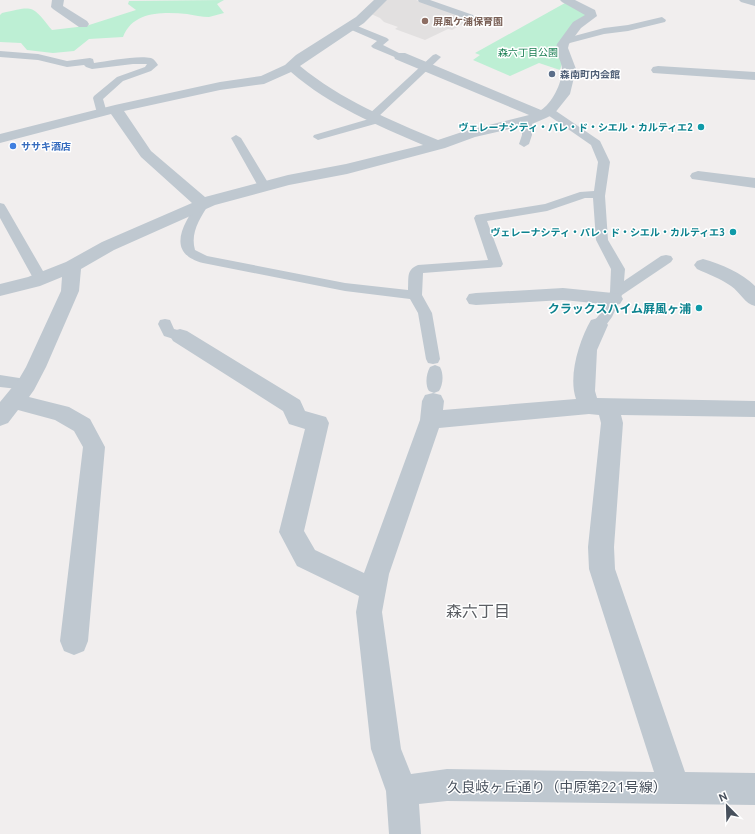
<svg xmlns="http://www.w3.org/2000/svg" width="755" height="834" viewBox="0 0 755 834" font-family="Ubuntu,'Noto Sans JP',sans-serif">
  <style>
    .education { fill: #e2e0e0 }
    .green { fill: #bdefd4 }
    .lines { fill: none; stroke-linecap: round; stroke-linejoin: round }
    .service { fill: #bfc8d0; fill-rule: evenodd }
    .minor { fill: #bfc8d0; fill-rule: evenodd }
    .education-dot { fill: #8d6e63; stroke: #fff; stroke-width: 1.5 }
    .service-dot { fill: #5c6f8a; stroke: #fff; stroke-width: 1.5 }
    .culture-dot { fill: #0f9aa8; stroke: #fff; stroke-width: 1.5 }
    .shop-dot { fill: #3f7fe0; stroke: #fff; stroke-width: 1.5 }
    .labels { text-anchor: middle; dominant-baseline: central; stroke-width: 3; stroke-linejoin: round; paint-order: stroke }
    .far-education-label { font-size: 10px; font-weight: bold; fill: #785e54; stroke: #fff; text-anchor: start }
    .far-park-label { font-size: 10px; fill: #177d51; stroke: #fff }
    .far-service-label { font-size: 10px; font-weight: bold; fill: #4e5e75; stroke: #fff; text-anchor: start }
    .far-culture-label { font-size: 10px; font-weight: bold; fill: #0d838f; stroke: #fff; text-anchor: end }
    .far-shop-label { font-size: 10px; font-weight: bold; fill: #366cbe; stroke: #fff; text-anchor: start }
    .culture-label { font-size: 12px; font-weight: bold; fill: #0d838f; stroke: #fff; text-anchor: end }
    .near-street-label { font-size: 14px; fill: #47505c; stroke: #fff }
    .near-neighbourhood-label { font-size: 16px; fill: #5b5e63; stroke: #fff }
  </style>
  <rect width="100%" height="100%" fill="#f1eeee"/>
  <path class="education" d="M384,0H416L471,19L452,30L448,29L425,40L395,29L398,27L384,22L380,18L369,13Z"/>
  <path class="green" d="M224,0L217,4L224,13C219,14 214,16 209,17C202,17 194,15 187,14C163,12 133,11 123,37L89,39L74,51L53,53L27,50L21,43L0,42V15L2,13C34,6 31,4 52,30L86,26L136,10L128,4L129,1Z
    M565,3L587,13L585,18L575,22L560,70L539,63L510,76L473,60L480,55L475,53Z"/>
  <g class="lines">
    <path class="service" d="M418,0H430L473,15L474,17L470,20L467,19L419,2Z
      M662,17L666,20L665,22L628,31L604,34L566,44L561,41L563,39L604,28L628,25Z
      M350,23L387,38L389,40L383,45L405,56L403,58H397L373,48L371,46L377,41L347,28L346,26L347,24Z
      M0,51L38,54L67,61L90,58L93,59L94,63C108,61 138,55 151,58C154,59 156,62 158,65L151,71L123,81L103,99L107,113L102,116L97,113L93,98L94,96L117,77L145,67L147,64H133L92,69L86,67L84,65L67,67L38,60L0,57Z
      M436,54L441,57L439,59L378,117L383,120L382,122L318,140L313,137L314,135L369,119L367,117L368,115L433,55Z
      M549,108L553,109L600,141L610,162L605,196L608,240L625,269L624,281L661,256L666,255L671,256L673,259L671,262L622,295L612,317L603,329L598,330L593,329L591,325L599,315L610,292L611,269L596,240L593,198H585L547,211L487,221L503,264L501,267L423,273L422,295L432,313L440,359L438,363L433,364L428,363L426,359L418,313L410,299L345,291L203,263C165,253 183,224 199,201H207L209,204C200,218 190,233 195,250L207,256L345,283L408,290C409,277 406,270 418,265L488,260L474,218L476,215L545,204L580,192L594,191L598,162L591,145L545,113L544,111Z
      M527,118L532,121V135L529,144L524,147L519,144L522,135V121Z
      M236,135L241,138L270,186L268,188H260L258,186L231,138Z
      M0,203L4,204L6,207L47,278L45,281L40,282L35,281L33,278L0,218Z
      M165,319L170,320L174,329L185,332L187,336L185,340L180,341L164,336L158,324L160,320Z
      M435,365L440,367C444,374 443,385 439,391L434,393L429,391C425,385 426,374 430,367Z
      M0,375L32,380L35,384L32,388L27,390L0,387Z"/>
    <path class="minor" d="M52,0H64L63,6L87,21L89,24L87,27H79L53,9L51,7Z
      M374,0H387L364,23L300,66C341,100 390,120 438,140L465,131L529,115L395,59L394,56L395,53H405L541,110C552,104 563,81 562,69C562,60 554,53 557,44L573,22L585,15L562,2L560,0H575L595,10L597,16L581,28L569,44L568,48L576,69L570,94L554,114L546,118L532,124L475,137L445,148L347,174L289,185L215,205L114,250L81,269L79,291L46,367L34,390L29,397L69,407L90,419L105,447L88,641L84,651L74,655L64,651L60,641L83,447L74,431L55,420L18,410L8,423L0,426V402L19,379L26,367L61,291L62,277L40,286L0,296V284L28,277L66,262L102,242L192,203L141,157L111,114L0,143V134L115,105L220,82L261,76L285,65L296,55L356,17ZM291,72C330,106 377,125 423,145L346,164L288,175L205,197L151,151L124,111L220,90L264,84Z
      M739,0H755V6L741,2Z
      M658,66L755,72V80L653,73L651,70L653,67Z
      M698,171L755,178V188L692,179L690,176L692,173Z
      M703,259C721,264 742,273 755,286V306C745,304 740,292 731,286C721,279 708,274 697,269L694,265L697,261Z
      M563,288L613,293L620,294L623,299L620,304L613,305L563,300L476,305L469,304L466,299L469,294L476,293Z
      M598,318L605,320L608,325L597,350L595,391L597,398L755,401V417L621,415L623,423L614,547L615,569L685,772L755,773V805L447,801L419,804L421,834H389L386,791L371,749L356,612L359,596L297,566L279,532L305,429L289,424L283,411L173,341L170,336L173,331L180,329L187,331L300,400L305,411L326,417L329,423L304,531L315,550L364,573L420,420L422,401L425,395L433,393L441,395L444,401L443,410L576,399C568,376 579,341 591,320ZM589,414L599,415L601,423L588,547L589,569L654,772L447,769L411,774L401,749L382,612L389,574L439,428Z"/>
  </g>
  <circle class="education-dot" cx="425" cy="21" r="4"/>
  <circle class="service-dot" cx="552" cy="74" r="4"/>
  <g class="culture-dot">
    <circle cx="701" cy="127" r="4"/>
    <circle cx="733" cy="232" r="4"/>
    <circle cx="699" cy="308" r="4"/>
  </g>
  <circle class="shop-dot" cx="13" cy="146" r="4"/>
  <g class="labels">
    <g class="far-education-label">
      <text x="433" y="21">屏風ケ浦保育園</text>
    </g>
    <g class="far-park-label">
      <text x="528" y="52">森六丁目公園</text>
    </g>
    <g class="far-service-label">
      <text x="560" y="74">森南町内会館</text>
    </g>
    <g class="far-culture-label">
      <text x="693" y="127">ヴェレーナシティ・パレ・ド・シエル・カルティエ2</text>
      <text x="725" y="232">ヴェレーナシティ・パレ・ド・シエル・カルティエ3</text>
    </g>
    <g class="far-shop-label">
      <text x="21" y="146">ササキ酒店</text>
    </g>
    <g class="culture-label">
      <text x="691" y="308">クラックスハイム屛風ヶ浦</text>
    </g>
    <g class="near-street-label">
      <text x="557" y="787">久良岐ヶ丘通り（中原第221号線）</text>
    </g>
    <g class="near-neighbourhood-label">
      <text x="478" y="611">森六丁目</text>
    </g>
  </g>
  <g transform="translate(727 806) rotate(337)" stroke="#ffffff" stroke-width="3" paint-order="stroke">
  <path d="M0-3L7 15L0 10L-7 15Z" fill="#47505c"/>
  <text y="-6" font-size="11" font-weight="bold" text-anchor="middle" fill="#47505c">N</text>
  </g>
</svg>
